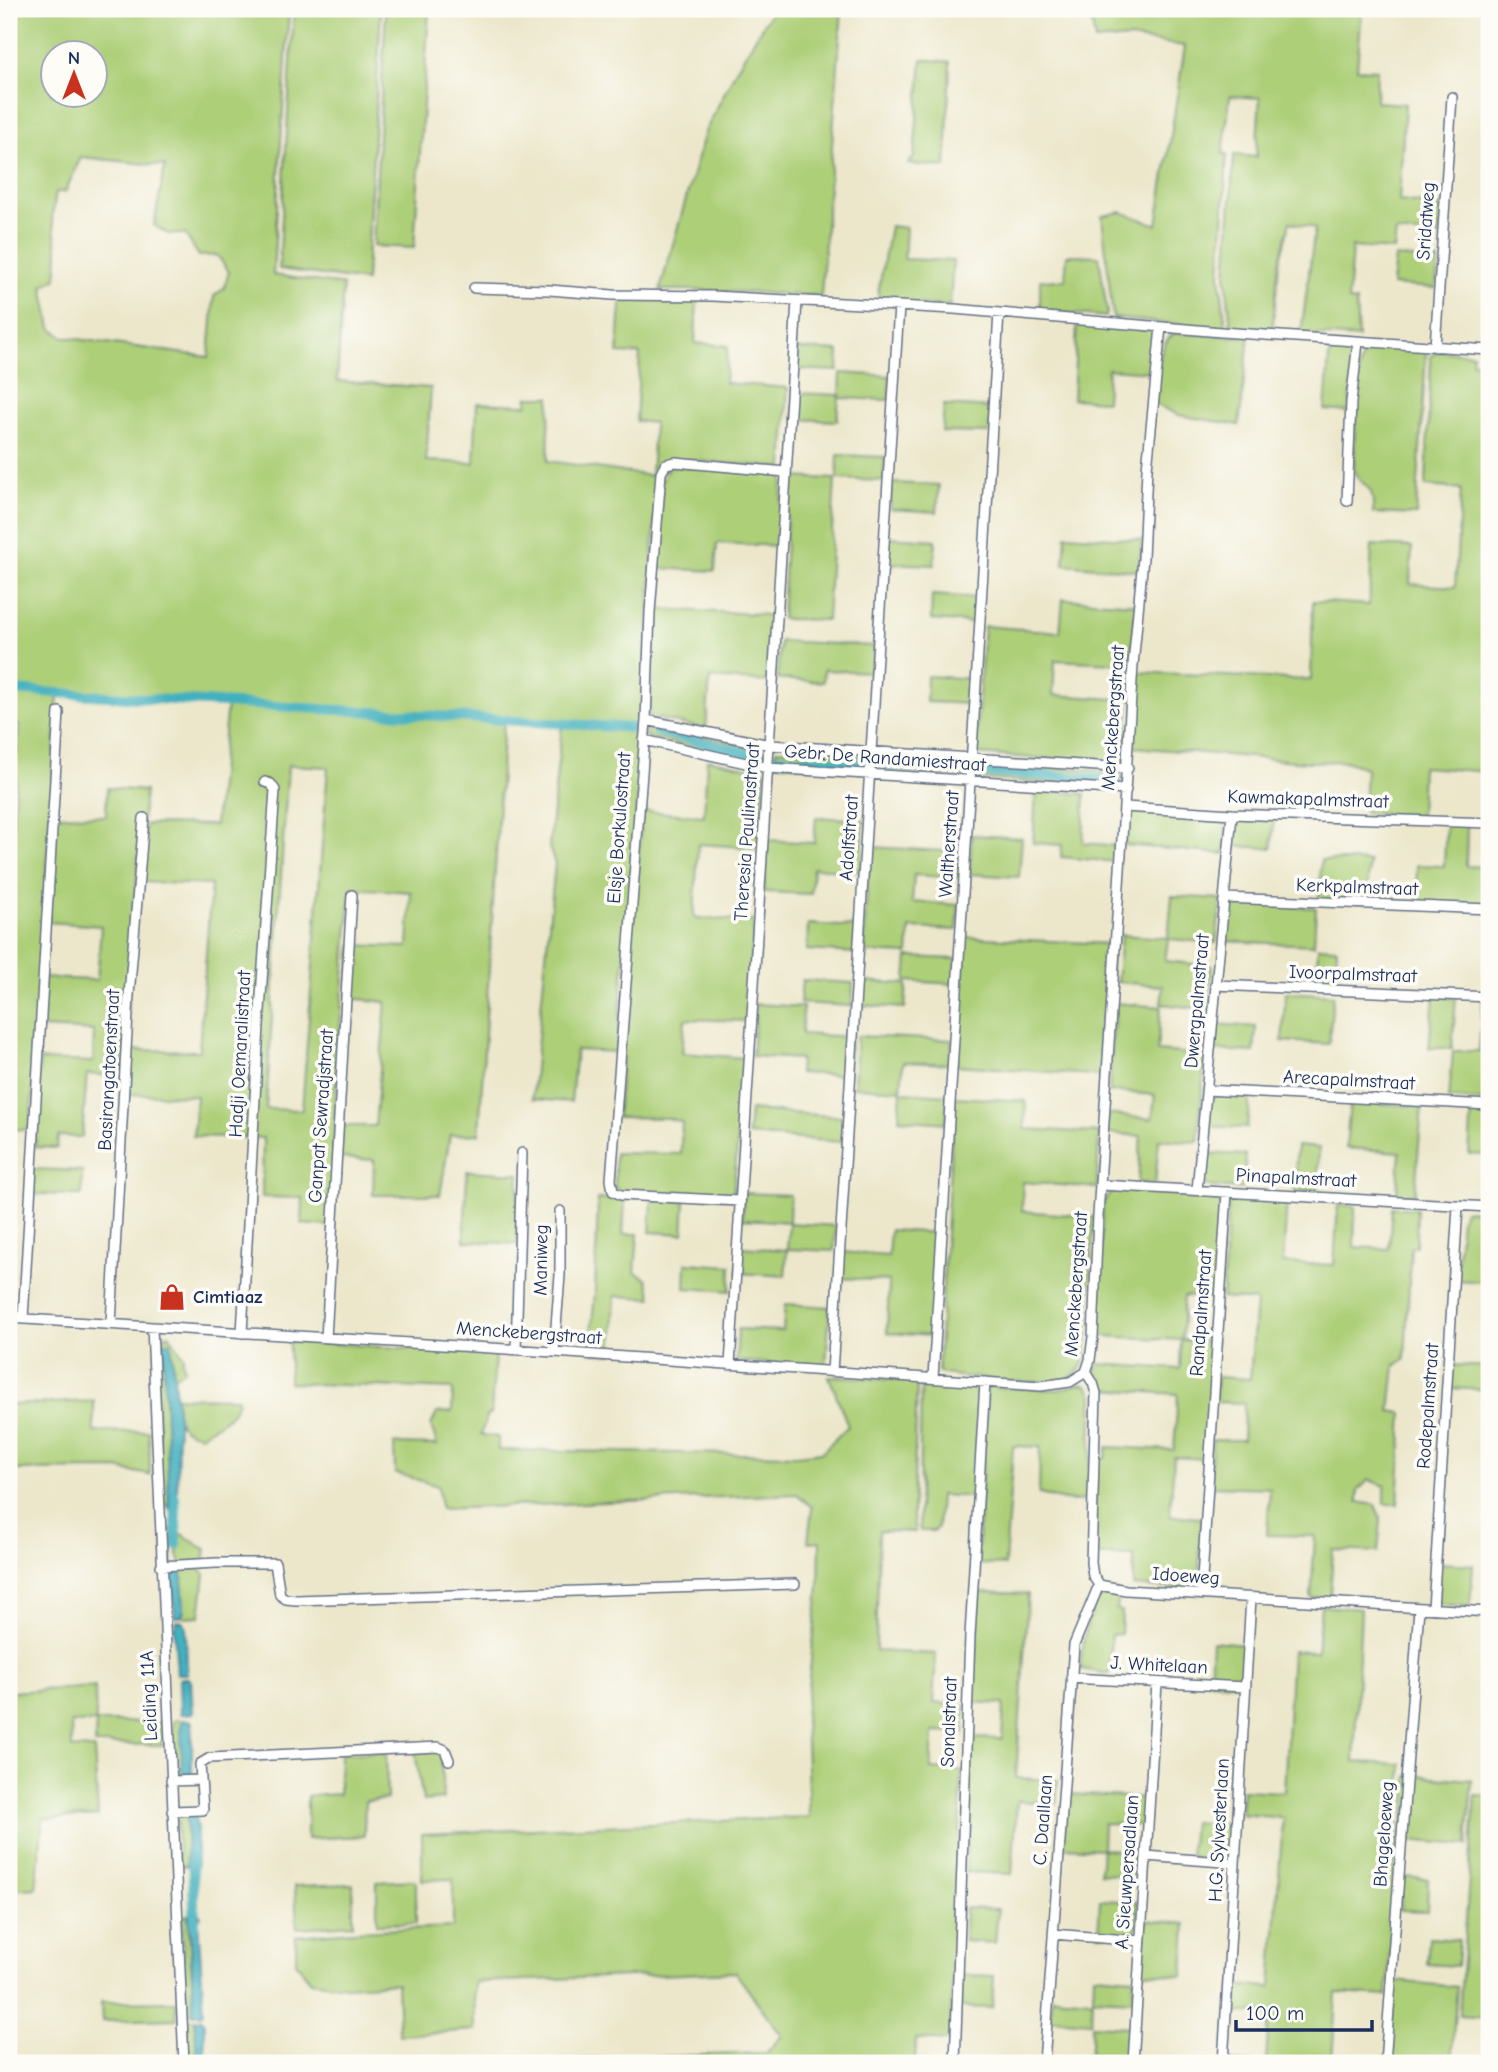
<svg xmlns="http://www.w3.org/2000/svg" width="1498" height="2072" viewBox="0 0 1498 2072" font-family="'Comic Neue',sans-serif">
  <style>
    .green { fill: #adcf78; stroke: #647f6b; stroke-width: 2; fill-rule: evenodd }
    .water { fill: #42b0be; stroke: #2e708e; stroke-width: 2 }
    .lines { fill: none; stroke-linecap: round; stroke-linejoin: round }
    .canal { stroke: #42b0be; stroke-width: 10 }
    .street-casing { stroke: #646f84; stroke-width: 12 }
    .street { stroke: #fff; stroke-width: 9 }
    .labels { text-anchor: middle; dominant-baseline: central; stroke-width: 7; stroke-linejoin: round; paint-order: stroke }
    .street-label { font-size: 19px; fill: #1b2f5e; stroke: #fdfcf7 }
    .poi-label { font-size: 19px; font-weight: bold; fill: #1b2f5e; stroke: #fdfcf7; text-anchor: start }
  </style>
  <rect width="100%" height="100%" fill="#fdfcf7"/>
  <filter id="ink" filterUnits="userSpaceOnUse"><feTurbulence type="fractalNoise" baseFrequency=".0143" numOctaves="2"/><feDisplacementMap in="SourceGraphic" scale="14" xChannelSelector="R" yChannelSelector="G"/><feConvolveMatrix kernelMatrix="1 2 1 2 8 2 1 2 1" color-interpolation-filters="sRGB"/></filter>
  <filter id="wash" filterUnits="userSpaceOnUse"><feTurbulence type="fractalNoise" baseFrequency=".00686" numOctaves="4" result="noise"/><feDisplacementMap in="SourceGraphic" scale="28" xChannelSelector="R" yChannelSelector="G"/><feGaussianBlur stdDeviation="1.57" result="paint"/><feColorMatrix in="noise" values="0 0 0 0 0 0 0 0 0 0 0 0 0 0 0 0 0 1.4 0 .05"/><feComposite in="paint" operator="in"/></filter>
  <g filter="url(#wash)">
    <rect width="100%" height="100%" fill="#ece7cb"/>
    <path class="green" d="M9,9H289L273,275L343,285L337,381L431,388L426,461L474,463L477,403L527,405L528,397H550L548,461L651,476L654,423L636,421L640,354L618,353L621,300L697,299L695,343L728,346L725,383L788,388L783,468L674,459L657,477L644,720L617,1052L576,1050L571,1102L532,1099L555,864L549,847L562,724L504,721L479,1134L450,1135L440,1195H373L374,1160L339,1158L341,1126H375L386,1002L349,998L352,945L408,947L411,892L351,888L338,1053L330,1226L302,1224L303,1198L262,1197L263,1138L193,1136L196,1096L128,1094L131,1050L199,1051L211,885L140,882L146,824L215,825L227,704L58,694L30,1130L9,1129V890L16,777L9,776V754H17L19,725L9,722ZM52,52H94V94H52ZM81,157L165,166L154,225L168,234H185L199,256L217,255L229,272L224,288L214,296L209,357L63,337L51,328L43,286L56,279L58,254L52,217L56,192H65ZM288,765L328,767L302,1110L266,1109Z
      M294,9H381L366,281L279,269Z
      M386,9H429L414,248L373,246Z
      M773,9H842L821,296L708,290H660L705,132L737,68Z
      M1106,9H1362L1357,69L1377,70L1376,102L1405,104L1399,201L1441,206L1439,236L1396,232L1394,250L1352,247L1348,301L1356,302L1358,338L1301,334L1315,228L1290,222L1279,263L1272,332L1231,328L1226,277L1234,155L1256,157L1260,98L1230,96L1223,154H1227L1220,275L1226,329L1113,318L1102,216L1121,212L1157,225L1185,46L1129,38L1095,41L1091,18L1105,16Z
      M922,59L950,62L946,167L908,164L914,157Z
      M890,226L906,228L904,259L953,261L950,306L880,302L878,294Z
      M1067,255L1099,256L1107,312L1106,317L1040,310V280H1065Z
      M1395,257L1438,261L1436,288L1392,285Z
      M1077,324L1153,330L1158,334C1158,347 1153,358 1152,372L1108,369L1106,401L1073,399Z
      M1176,333L1249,337L1239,425L1178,415L1155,404C1157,384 1156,341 1176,333Z
      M1330,344L1356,346L1349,412L1325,410Z
      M1367,346L1425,350L1426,353L1416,515L1373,513C1374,483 1367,492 1354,472C1355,449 1353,360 1367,346Z
      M796,349L839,351L838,371L795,369Z
      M1438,351L1473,354L1472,362L1489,364V772L1422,767L1420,816L1364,813L1366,768L1345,761L1307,762L1134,747L1137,672L1311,680L1313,601L1369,605L1372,545L1412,547L1410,584L1455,587L1461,489L1426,486L1431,356Z
      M841,373L890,376L889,400L840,398Z
      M795,393L839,395L837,421L793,419Z
      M944,405L991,408L989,433L942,432Z
      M838,455L885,457L884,481L837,479Z
      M669,466L781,474L783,479L778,546L717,543L715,571L656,568L661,482Z
      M789,477L835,479L827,620L782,619Z
      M892,483L939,485L937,512L890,509Z
      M1066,535L1142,540L1139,571L1064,564Z
      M888,537L936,540L934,565L886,563Z
      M932,595L979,598L977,623L931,620Z
      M1063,599L1136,604L1131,664L1055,660L1053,695L1130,700L1125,761L1121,764L977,754L975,751L984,626L1060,632Z
      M654,609L759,614L774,617L771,682L710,678L706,729L649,717Z
      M780,641L874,646L873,672L824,670L823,682L777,679Z
      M927,676L975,679L973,704L926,702Z
      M648,724L767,750L765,764L646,737Z
      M787,749L867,756V769L863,772L775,763L773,760L776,750Z
      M890,755L966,763L969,765L967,775L964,777L879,772L875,769V760L879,756Z
      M707,759L765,771L759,848L698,844L694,918L754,921L747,1021L685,1019L682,1053L744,1058L733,1198L621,1192L615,1188V1153L681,1154L682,1122L668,1118L617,1117L642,811L704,816Z
      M983,763L1123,772L1124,783L1119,787L979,779L976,776L979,764Z
      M107,788L145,791L133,917L123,1077L87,1074L82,1137L58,1136L57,1148L35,1147L40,1060L93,1062L94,1031L42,1028L44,978L97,980L101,926L48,922L54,815L106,816Z
      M1036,790L1085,794L1083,843L1118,846L1117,862L1061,857L1062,845L1033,843Z
      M1137,811L1218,817L1223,819L1226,827L1224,854L1125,845C1126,833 1124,817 1137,811Z
      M816,817L864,820L861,871L813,868L811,894L764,892L767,840L814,843Z
      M1242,817L1274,819L1272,848L1232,846L1236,823Z
      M1446,825H1467L1466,866L1489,867V906L1416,904L1417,865L1444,866Z
      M972,835L1022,838L1019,877L969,874Z
      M870,847L963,852L961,878L914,875L912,902L959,905L957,930L910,928L908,954L863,952Z
      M1321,860L1369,862L1367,903L1319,900Z
      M1172,896L1221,899L1216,943L1168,939L1165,961L1212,966L1208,1009L1161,1004L1163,986L1117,982L1121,935L1168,938Z
      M1231,903L1316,908L1314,945L1222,941L1228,905Z
      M808,924L856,927L855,953L807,950Z
      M965,937L1112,944L1104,1076L956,1065Z
      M1318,947L1337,948L1335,985H1316Z
      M908,957L957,959L955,984L906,981Z
      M802,980L853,983L852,1006L800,1003Z
      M860,981L907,984L905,1008L858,1005Z
      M1286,992L1333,995L1329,1044L1282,1041Z
      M1434,997L1456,998L1452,1048H1429Z
      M1483,999L1489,1000V1101L1449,1099L1453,1051H1479Z
      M1115,1003L1161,1007L1157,1051L1205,1055L1198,1142L1159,1139L1155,1184L1138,1183L1141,1136L1106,1133L1107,1114L1152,1119L1155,1095L1109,1091Z
      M756,1004L803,1007L802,1034L851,1037L848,1075L799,1073L800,1059L752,1056Z
      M1214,1024L1256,1027L1254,1052L1212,1050Z
      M857,1036L952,1040L950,1064L903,1062L901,1090L854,1087Z
      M901,1092L948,1095L946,1123L899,1119Z
      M1217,1094L1250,1096L1247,1128L1206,1126L1209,1100Z
      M954,1097L1026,1101L1025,1129L1099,1133L1097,1188L1023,1182L1022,1211L1094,1217L1087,1352C1085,1361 1082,1369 1074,1375C1051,1390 971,1377 942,1374L938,1371Z
      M1350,1102L1422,1106L1415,1195L1397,1194L1400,1152L1346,1148Z
      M1472,1108L1489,1109V1155L1469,1154Z
      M750,1110L844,1117L842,1142L748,1135Z
      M1297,1146L1319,1148L1317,1192L1294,1191Z
      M1203,1153L1246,1155L1243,1189L1213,1187L1202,1184Z
      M33,1169L82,1171V1195L32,1194Z
      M467,1171L519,1174L517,1244L464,1241Z
      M1119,1190L1225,1197L1217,1298L1184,1296L1182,1340L1215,1342L1207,1459L1174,1457L1170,1516L1202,1518L1198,1588L1194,1590L1133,1586L1134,1556L1093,1555L1097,1458H1106L1107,1447L1174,1450L1178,1394L1101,1389C1098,1380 1094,1372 1098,1364L1180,1369L1181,1340L1102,1336L1097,1325L1103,1203L1112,1191Z
      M744,1193L790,1195L789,1222L742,1219Z
      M1229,1197L1287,1200L1283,1263L1334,1265L1338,1205L1355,1206L1354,1247L1389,1249L1392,1207L1417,1209L1416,1246L1411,1247L1405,1360L1395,1365L1390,1411L1403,1413L1398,1504H1385V1486L1369,1480L1358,1490V1502L1375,1505L1381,1519L1378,1552L1333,1550L1330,1599L1311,1598L1315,1536L1267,1535L1270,1488L1210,1486L1212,1440H1243L1244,1403L1215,1402L1217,1377L1250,1379L1256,1301L1222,1298Z
      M598,1199L625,1200L623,1234H638L635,1272L647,1279L652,1298L615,1296L612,1354L589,1352L595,1294Z
      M652,1200L685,1201L683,1234L650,1232Z
      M1468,1210L1489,1212V1282L1456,1280L1461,1219L1464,1211Z
      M789,1223L836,1226L834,1251L787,1249Z
      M890,1230L938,1233L932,1336L887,1333L889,1281L841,1278L843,1252L888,1256Z
      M740,1247L787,1250L785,1276L738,1273Z
      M686,1263L731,1266L730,1291L685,1288Z
      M785,1304L830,1307L826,1365L821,1367L736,1361L738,1329L783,1331Z
      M169,1334L184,1357L182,1361L185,1369L174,1377L171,1342H164L169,1508L161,1499L156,1344L159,1339Z
      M289,1341L495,1354L491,1415H487L481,1435L498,1437V1450L796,1455L822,1452L848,1426L829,1376L917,1381L913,1517L915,1532L879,1531L876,1651L936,1654L933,1703L965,1705L964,1733L933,1732L931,1769L962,1771L950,2041L916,2039L915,2063H559V2060L766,2053L782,2036L735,1972L474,1982L475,2030L399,2035L397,1983L346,1986L311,1981L296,1963V1936L352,1931L453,1927V1879L422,1880V1834L809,1817L805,1716L819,1587L820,1541L808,1542L812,1507L797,1494L441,1509L438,1486L395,1473L394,1444L437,1445L431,1425L437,1413L452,1412L453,1389L289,1383Z
      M1452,1365L1489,1367V1402H1486V1390L1451,1388Z
      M921,1382L975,1386L980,1390L975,1497L940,1495L938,1527L934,1531H920L919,1517Z
      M1080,1384L1088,1386L1093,1395L1089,1498C1076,1505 1053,1497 1039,1494L1040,1447L1013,1446L1005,1565L977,1564L987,1387L1058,1390Z
      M176,1397L238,1398C237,1416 215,1425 201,1435C175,1431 178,1420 176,1397Z
      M94,1401V1432L149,1431L150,1475L117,1469L9,1470V1405Z
      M172,1529C185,1533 193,1544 206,1549L204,1561L181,1564L172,1534V1564L165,1563L164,1533Z
      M1438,1563L1473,1565L1470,1607L1437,1603Z
      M198,1568L205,1574L200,1616L181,1617L184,1610L181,1569Z
      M1107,1591L1117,1592V1610L1122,1611L1121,1634L1111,1635L1109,1674L1082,1669L1080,1666C1083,1646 1088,1600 1107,1591Z
      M979,1592L1028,1594L1016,1778L1058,1780L1056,1803L1017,1801L1012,1874L966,1872L971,1738L1002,1739L1004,1704L973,1702Z
      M1321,1606L1361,1609L1354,1762L1402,1764L1387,1996L1336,1993L1332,2063H1225V2061L1266,2063L1269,2013L1230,2012L1232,1985L1271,1987L1283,1818L1241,1814L1243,1790L1284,1792L1292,1651L1317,1652Z
      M1212,1641L1244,1644L1241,1674L1233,1683L1210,1682Z
      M95,1687L96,1722H162V1745L95,1744L96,1722L71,1723L72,1748L94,1749L98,1816L43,1819L36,1888L9,1890V1692Z
      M176,1720H183L181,1724L184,1778H177L175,1774L173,1722Z
      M437,1750L441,1753L443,1799L423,1801L415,1752Z
      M386,1752L387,1799L365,1801L364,1836L307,1839V1796L339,1794L340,1754Z
      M1408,1775L1472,1780L1467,1845L1403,1840Z
      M1066,1794L1146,1798L1144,1825L1103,1823L1102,1849L1142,1851L1140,1876L1100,1874L1102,1849L1063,1847Z
      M1475,1795L1489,1796V2018L1459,2016Z
      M186,1813L187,1866L180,1865L178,1863L177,1817L179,1814Z
      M1193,1822L1232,1825L1230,1853L1227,1857H1190Z
      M1402,1877L1428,1879L1427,1911L1400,1910Z
      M416,1880V1923L377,1924V1882Z
      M353,1884V1924L297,1928L295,1886Z
      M1100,1900L1138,1902L1137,1926L1134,1934L1122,1936L1098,1934Z
      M965,1908L998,1909L995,1943L964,1941Z
      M191,1914L188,1917L194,2014L186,2012L182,1917Z
      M1146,1920L1186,1924L1183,1976L1142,1972Z
      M1429,1938L1459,1940L1457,1966L1427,1964Z
      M962,1975L994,1976L992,2008L960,2007Z
      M1094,1975L1134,1978L1133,2000L1093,1998Z
      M1395,1981L1457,1987L1451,2063H1388Z
      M1052,1997L1092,2000L1091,2022L1051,2019Z
      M176,2001L177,2019L102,2021L101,2002Z
      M189,2019H195L197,2062L188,2060L187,2022Z
      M1092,2025L1131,2027L1129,2063H1090Z"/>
    <path class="water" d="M163,1342H171L172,1352L178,1423L177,1508H169Z
      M174,1569H181L182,1572L184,1610L181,1617H175L171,1573Z
      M177,1621H182L186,1626L187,1674H177L174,1628Z
      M179,1678H188L191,1681L193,1713L180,1714Z
      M183,1720H190L192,1723V1775L190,1778H184L182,1774L181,1724Z
      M186,1813H194L197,1827V1866H187Z
      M191,1914H199L201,1916L198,1920L204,2011L201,2014H194L193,2011L191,1929L188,1917Z
      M195,2019H202L205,2025L204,2062H197Z"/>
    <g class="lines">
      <path class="canal" d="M9,690L635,728
        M656,731L763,757
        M777,758L862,763
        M878,764L957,770
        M983,772L1118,780
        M175,1497L177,1545
        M192,1854L195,1926"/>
    </g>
  </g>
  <g filter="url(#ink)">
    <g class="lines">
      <defs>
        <path id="street" d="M474,288L549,290L613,295L713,296L954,309L1221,332L1489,350
          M1435,347L1452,97
          M1347,501L1351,402L1358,342
          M646,720L770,745L1128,768
          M644,740L768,768L1126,790
          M1125,807L1232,814L1489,823
          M1224,898L1489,909
          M1215,985L1489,997
          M1206,1090L1489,1105
          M1101,1185L1489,1207
          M1197,1190L1232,814
          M739,1201L621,1195L613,1191L611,1180L646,720L650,612L661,473L666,464L675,462L786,472
          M9,1318L554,1352L1041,1386L1070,1382L1086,1372L1090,1360L1093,1337L1098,1216L1133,665L1143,558L1147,469L1161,327
          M23,1319L59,712
          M111,1324L129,995L144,818
          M152,1327L184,2063
          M242,1333L259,1026L275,790L271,784L265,782
          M326,1338L352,895
          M516,1350L522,1153
          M554,1352L560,1275V1211
          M730,1365L797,301
          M832,1372L899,306
          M1086,1372L1093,1383L1096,1393L1091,1563L1093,1576L1099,1585L1126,1590L1489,1612
          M933,1378L999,313
          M161,1566L216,1563H275L280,1595L286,1599L296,1600L795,1584
          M1201,1594L1227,1192
          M1433,1609L1458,1206
          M1071,1678L1245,1687
          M171,1781L201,1780
          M172,1811L203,1810L200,1764L210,1758L438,1747L445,1750L449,1760
          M1146,1856L1235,1863
          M1053,1934L1140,1941
          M955,2063L970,1636L985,1382
          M1044,2063L1074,1645L1099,1585
          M1133,2063L1157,1683
          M1223,2063L1251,1598
          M1385,2063L1419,1608"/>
      </defs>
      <use href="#street" class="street-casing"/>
      <use href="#street" class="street"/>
    </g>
  </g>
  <defs>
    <symbol id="shop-bare" viewBox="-9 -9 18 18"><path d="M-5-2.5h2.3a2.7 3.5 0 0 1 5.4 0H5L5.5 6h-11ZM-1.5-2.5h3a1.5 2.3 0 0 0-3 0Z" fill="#c8321e" stroke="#fdfcf7" stroke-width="2.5" paint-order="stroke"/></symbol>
  </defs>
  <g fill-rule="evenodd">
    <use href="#shop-bare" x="153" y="1278" width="38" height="38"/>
  </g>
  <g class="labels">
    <g class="street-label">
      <text transform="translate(1426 221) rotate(-86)">Sridatweg</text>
      <text transform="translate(1113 718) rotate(-86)">Menckebergstraat</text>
      <text transform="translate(885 758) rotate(4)">Gebr. De Randamiestraat</text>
      <text transform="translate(1308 799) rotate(2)">Kawmakapalmstraat</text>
      <text transform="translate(619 828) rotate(-86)">Elsje Borkulostraat</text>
      <text transform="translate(747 832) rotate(-86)">Theresia Paulinastraat</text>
      <text transform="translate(849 838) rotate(-86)">Adolfstraat</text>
      <text transform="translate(949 844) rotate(-86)">Waltherstraat</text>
      <text transform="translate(1357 887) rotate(2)">Kerkpalmstraat</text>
      <text transform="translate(1353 974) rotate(2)">Ivoorpalmstraat</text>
      <text transform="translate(1197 1001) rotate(-85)">Dwergpalmstraat</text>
      <text transform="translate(240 1054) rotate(-87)">Hadji Oemaralistraat</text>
      <text transform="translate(109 1070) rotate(-87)">Basirangatoenstraat</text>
      <text transform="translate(1349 1080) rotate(3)">Arecapalmstraat</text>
      <text transform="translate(321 1116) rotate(-86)">Ganpat Sewradjstraat</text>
      <text transform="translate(1296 1178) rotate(3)">Pinapalmstraat</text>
      <text transform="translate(541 1260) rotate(-89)">Maniweg</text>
      <text transform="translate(1076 1284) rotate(-86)">Menckebergstraat</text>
      <text transform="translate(1201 1313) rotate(-86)">Randpalmstraat</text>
      <text transform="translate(529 1333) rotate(4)">Menckebergstraat</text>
      <text transform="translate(1428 1406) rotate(-86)">Rodepalmstraat</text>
      <text transform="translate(1186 1576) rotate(4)">Idoeweg</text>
      <text transform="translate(1159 1665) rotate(3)">J. Whitelaan</text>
      <text transform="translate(149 1696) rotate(-93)">Leiding 11A</text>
      <text transform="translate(949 1722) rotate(-88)">Sonalstraat</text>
      <text transform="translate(1043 1820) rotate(-86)">C. Daallaan</text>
      <text transform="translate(1219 1830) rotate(-87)">H.G. Sylvesterlaan</text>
      <text transform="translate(1384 1834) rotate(-86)">Bhageloeweg</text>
      <text transform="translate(1127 1872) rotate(-86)">A. Sieuwpersadlaan</text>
    </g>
    <g class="poi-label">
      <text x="193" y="1297">Cimtiaaz</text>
    </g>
  </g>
  <rect width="1498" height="2072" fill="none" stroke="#fdfcf7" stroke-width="35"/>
  <g transform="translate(74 74)"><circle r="33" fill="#fdfcf7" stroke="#a3aaba" stroke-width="2"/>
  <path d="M0-5L12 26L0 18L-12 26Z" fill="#c8321e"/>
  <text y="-10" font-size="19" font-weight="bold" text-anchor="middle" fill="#1b2f5e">N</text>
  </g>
  <path d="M1236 2020v10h136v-10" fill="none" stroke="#1b2f5e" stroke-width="3.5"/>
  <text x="1246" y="2020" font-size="21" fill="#1b2f5e" stroke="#fdfcf7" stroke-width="5" paint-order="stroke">100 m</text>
</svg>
